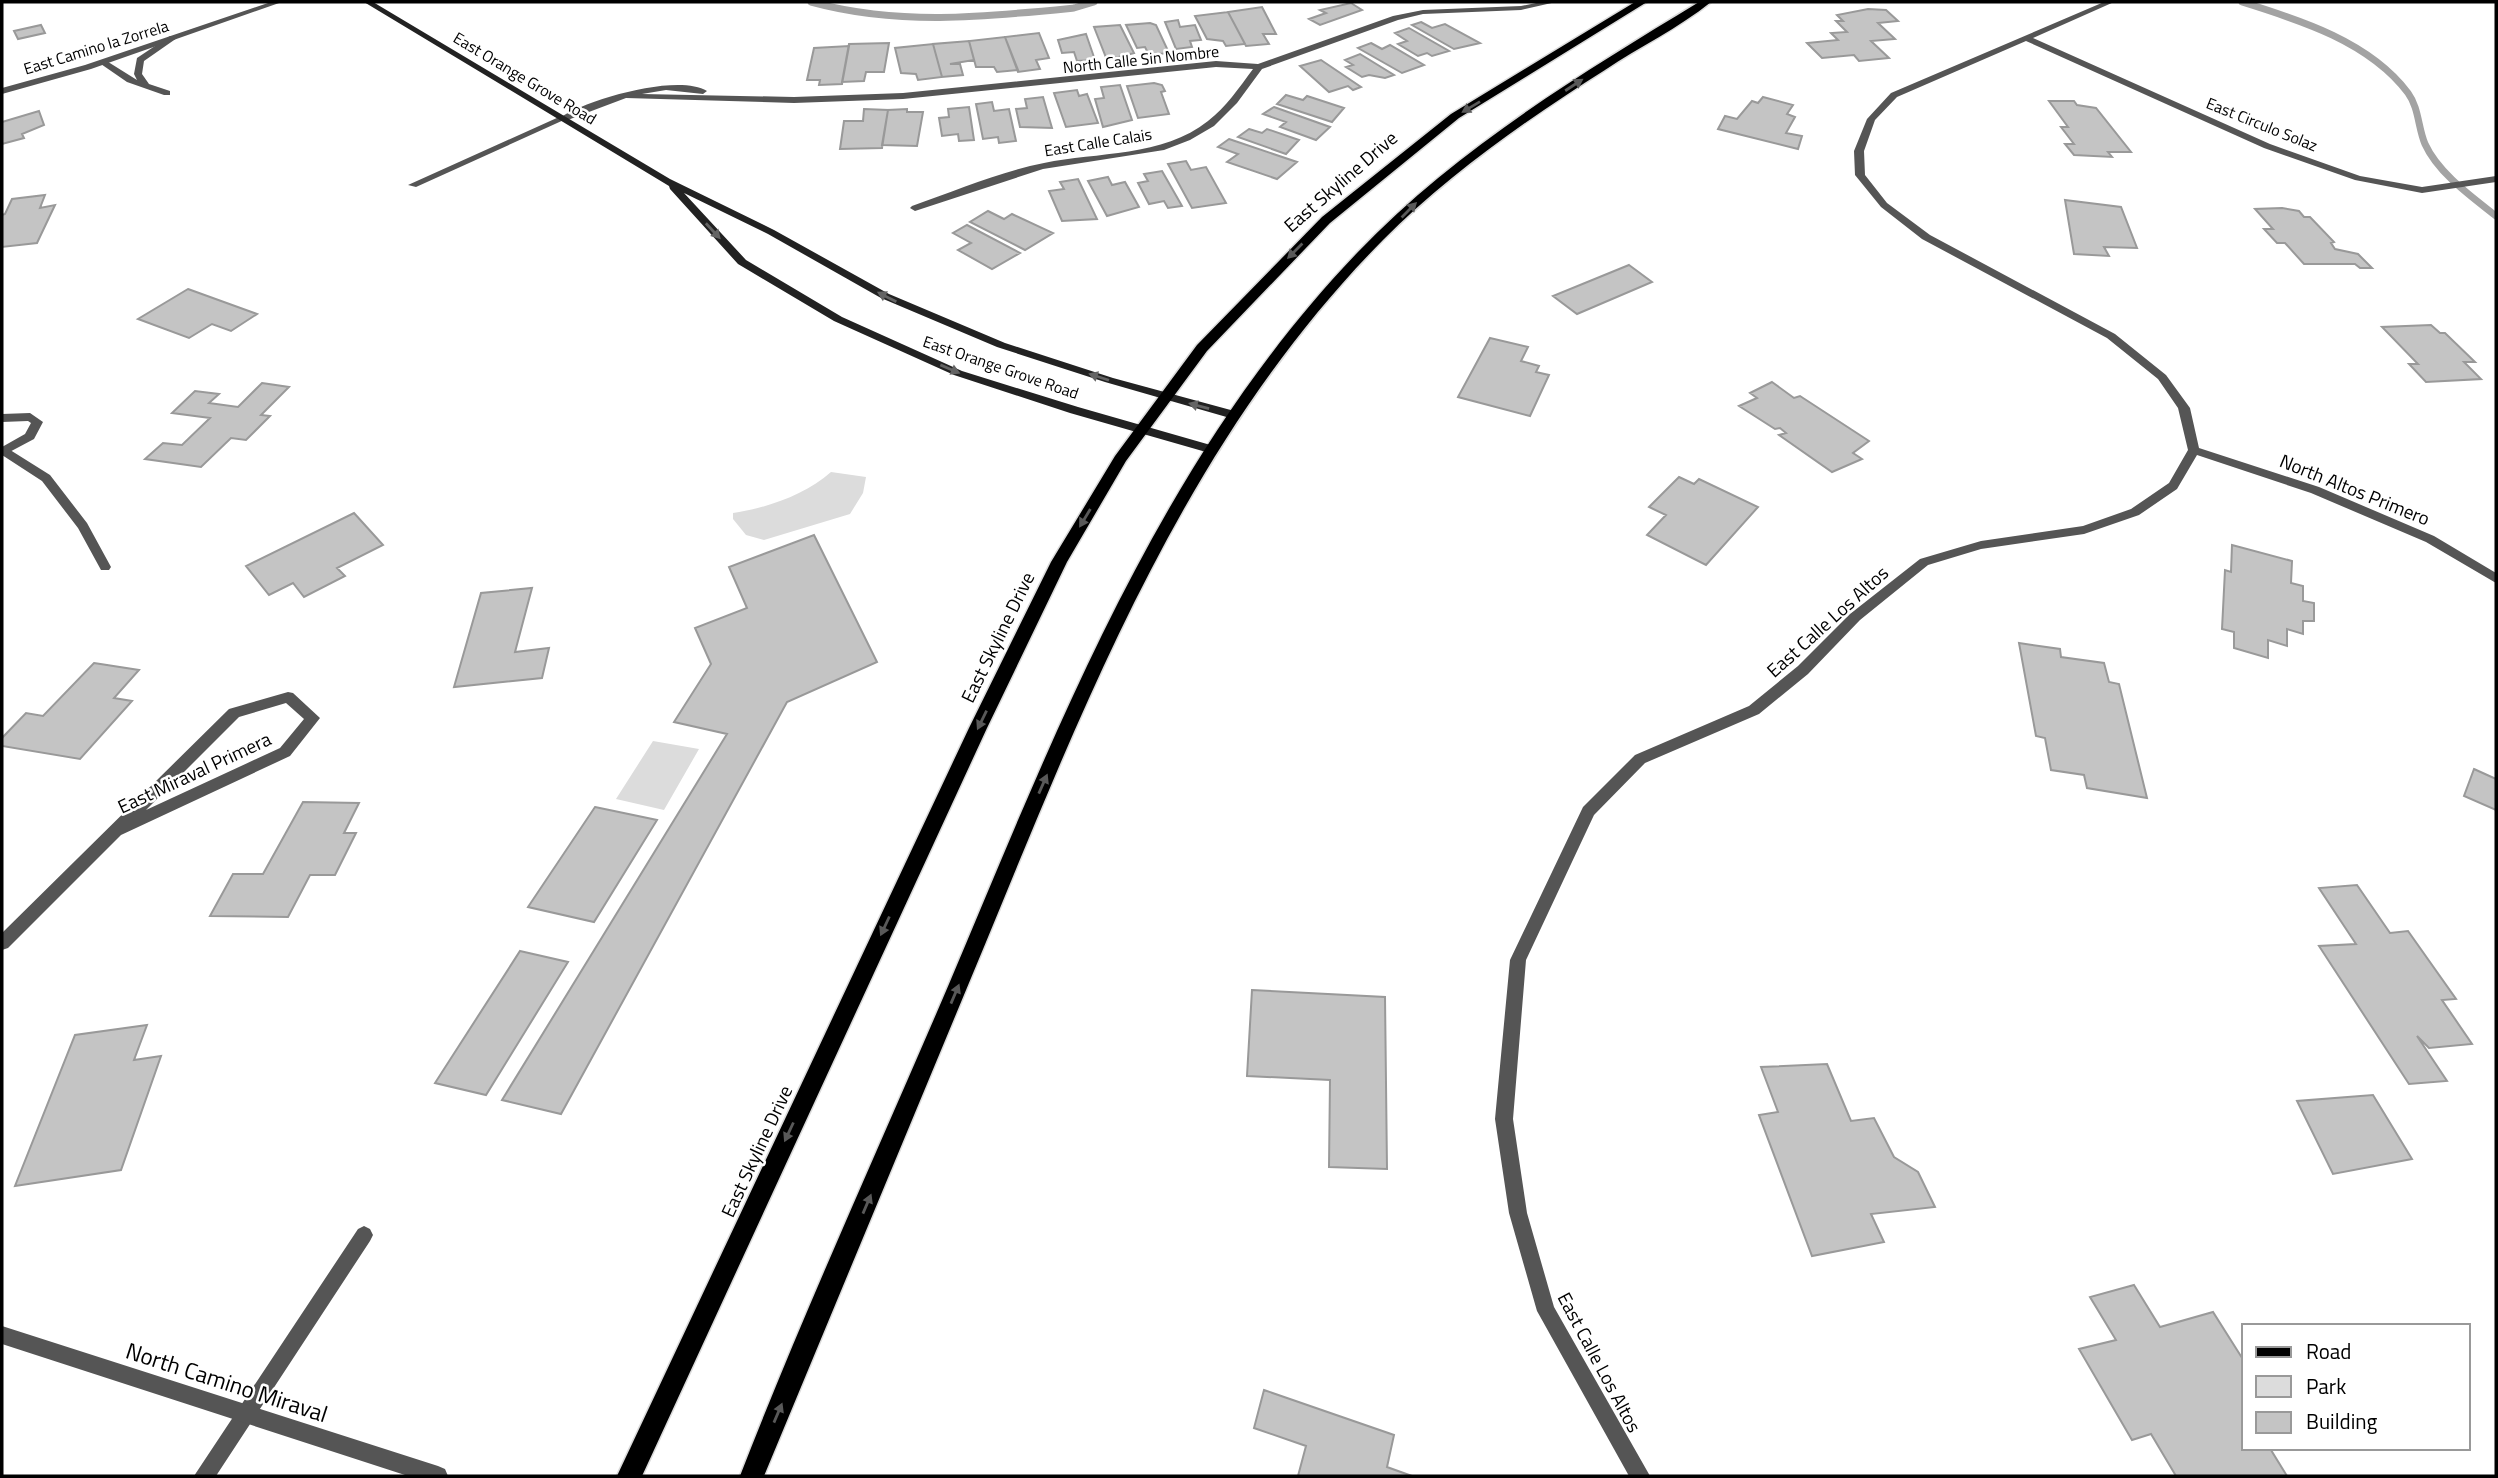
<svg xmlns="http://www.w3.org/2000/svg" width="2498" height="1478" viewBox="0 0 2498 1478" font-family="'Titillium Web',sans-serif">
  <style>
    .green { fill: #dcdcdc }
    .lines { fill: none; stroke-linecap: round; stroke-linejoin: round }
    .stream { stroke: #a3a3a3; stroke-width: 7 }
    .building { fill: #c4c4c4; stroke: #999; stroke-width: 2 }
    .primary-casing { stroke: #dbdbdb; stroke-width: 3 }
    .lane { fill: #555; fill-rule: evenodd }
    .street { fill: #555; fill-rule: evenodd }
    .secondary { fill: #222; fill-rule: evenodd }
    .primary { fill: #000; fill-rule: evenodd }
    .oneway { fill: #595959 }
    .oneway2 { fill: #646464 }
    .labels { text-anchor: middle; dominant-baseline: central; stroke-width: 5; stroke-linejoin: round; paint-order: stroke }
    .far-street-label { font-size: 16px; fill: #000; stroke: #fff }
    .street-label { font-size: 19px; fill: #000; stroke: #fff }
    .near-street-label { font-size: 23px; fill: #000; stroke: #fff }
  </style>
  <rect width="100%" height="100%" fill="#fff"/>
  <path class="green" d="M831,472L866,477L863,493L850,514L764,540L746,535L733,519V513C767,508 805,495 831,472Z
    M653,741L699,749L664,810L616,799Z"/>
  <g class="lines">
    <path class="stream" d="M811,2C899,26 984,17 1074,8L1094,2
      M2242,2C2300,20 2370,42 2408,93C2419,108 2418,128 2425,144C2438,173 2472,197 2496,216"/>
  </g>
  <path class="building" d="M1351,3L1362,10L1320,25L1309,19L1326,13L1320,10Z
    M1262,7L1276,34H1263L1269,44L1246,46L1228,12Z
    M1868,9L1886,10L1898,21L1878,23L1895,39L1871,41L1889,58L1859,61L1854,55L1822,58L1807,43L1838,40L1831,33L1847,32L1836,21H1843L1837,15Z
    M1228,12L1245,44L1226,46L1223,41L1207,39L1195,16Z
    M1178,20L1180,27L1195,25L1201,40L1190,41L1192,47L1176,49L1165,22Z
    M1421,22L1432,28L1445,24L1480,43L1454,49L1412,25Z
    M1150,23L1156,25L1169,53L1149,55L1145,47L1137,48L1126,25Z
    M41,25L45,33L18,39L14,31Z
    M1120,25L1134,53L1107,60L1094,27Z
    M1409,28L1449,51L1432,56L1427,53L1418,56L1398,44L1407,41L1395,33Z
    M1039,33L1049,58L1036,60L1040,69L1018,72L1005,37Z
    M1086,34L1095,60L1077,61L1074,52L1062,53L1058,40Z
    M1005,37L1018,70L997,72L994,67H976L969,41Z
    M969,41L974,60L950,64H960L963,75L942,77L933,44Z
    M889,43L884,72H866L864,81L842,82L849,44Z
    M1371,43L1382,49L1390,45L1424,65L1402,73L1358,48Z
    M933,44L942,77L918,80L916,74L901,73L895,48Z
    M849,46L842,84L819,85L820,80H807L814,48Z
    M1360,54L1394,75L1385,78L1369,75L1362,77L1346,67L1353,65L1345,60Z
    M1321,60L1361,87L1353,90L1348,86L1329,92L1300,66Z
    M1154,83L1162,85L1165,91L1161,92L1169,114L1138,118L1127,86Z
    M1120,85L1132,120L1103,127L1095,99L1104,98L1101,87Z
    M1077,90L1079,96L1087,94L1098,123L1066,127L1054,93Z
    M1286,95L1303,100L1307,96L1344,108L1332,122L1277,104Z
    M1043,97L1052,128L1020,127L1016,109L1027,108L1025,99Z
    M1763,97L1793,105L1787,114L1795,117L1786,133L1802,136L1798,149L1718,129L1725,116L1737,119L1752,101L1758,103Z
    M2049,101H2074L2077,105L2096,108L2131,152H2108L2112,157L2074,155L2065,144H2074L2061,127H2068Z
    M992,102L994,111L1009,109L1016,141L999,143L998,137L983,139L976,104Z
    M969,107L974,140L959,141L958,134L942,136L939,118L949,117L948,109Z
    M1274,107L1330,127L1316,140L1280,127L1286,122L1263,114Z
    M864,109L888,110L882,148L840,149L844,121H863Z
    M907,109V112H923L917,146L882,145L888,110Z
    M39,111L44,125L22,134L24,138L2,144V122Z
    M1249,129L1262,133L1267,129L1299,140L1286,154L1238,137Z
    M1229,139L1297,162L1277,179L1227,162L1238,154L1218,147Z
    M1186,161L1191,170L1206,167L1226,203L1192,208L1168,164Z
    M1162,171L1182,206L1168,208L1164,201L1149,204L1138,183L1148,181L1144,174Z
    M1108,177L1112,185L1125,182L1139,207L1107,216L1088,181Z
    M1078,179L1097,219L1062,221L1049,191L1064,189L1060,182Z
    M45,195L40,208L55,205L37,243L2,247V215L5,214L12,199Z
    M2065,200L2121,207L2137,248L2104,247L2109,256L2074,254Z
    M2282,208L2299,211L2304,217H2310L2334,242L2331,243L2335,249L2358,254L2372,268H2360L2355,264H2304L2285,243H2277L2264,229H2273L2255,209Z
    M988,211L1004,219L1012,214L1053,233L1025,250L970,222Z
    M967,225L1020,253L992,269L958,250L971,243L953,233Z
    M1629,265L1652,282L1577,314L1553,296Z
    M188,289L257,314L231,331L212,324L189,338L138,319Z
    M2431,325L2440,333H2445L2475,362H2464L2481,379L2426,382L2409,364H2418L2382,327Z
    M1490,338L1528,347L1521,361L1539,366L1536,372L1549,375L1530,416L1458,397Z
    M1772,382L1794,398L1800,396L1869,441L1853,453L1862,459L1832,472L1779,435L1786,433L1780,428L1775,429L1739,406L1757,398L1750,393Z
    M262,383L289,387L261,415L270,416L246,440L231,438L201,467L145,459L163,443L182,445L210,418L172,413L195,391L219,394L209,403L238,407Z
    M1679,477L1694,484L1699,479L1758,507L1706,565L1647,535L1666,515L1649,507Z
    M354,513L383,545L337,568L345,576L304,597L293,583L269,595L246,566Z
    M814,535L877,662L787,702L561,1114L502,1100L727,734L674,722L711,664L695,628L747,608L729,567Z
    M2232,545L2292,561L2291,583L2303,586V601L2314,603V621H2303V634L2287,629V646L2268,640V658L2234,648V632L2222,629L2225,570L2231,572Z
    M532,588L515,652L549,648L542,678L454,687L481,593Z
    M2019,643L2060,649L2061,657L2104,663L2109,682L2119,684L2147,798L2087,788L2084,775L2051,770L2045,738L2036,736Z
    M94,663L139,670L114,698L132,701L80,759L2,746V738L26,713L43,716Z
    M2474,769L2496,779V810L2464,796Z
    M303,802L359,803L344,833H356L335,875H310L288,917L210,916L233,874H263Z
    M595,807L657,820L594,922L528,907Z
    M2357,885L2390,933L2408,931L2456,999L2442,1000L2472,1044L2429,1048L2417,1036L2447,1081L2409,1084L2319,946L2356,944L2319,888Z
    M520,951L568,962L486,1095L435,1083Z
    M1252,990L1385,997L1387,1169L1329,1167L1330,1080L1247,1076Z
    M147,1025L134,1060L161,1056L121,1170L15,1186L75,1035Z
    M1827,1064L1851,1121L1874,1118L1894,1157L1918,1172L1935,1207L1871,1214L1884,1242L1812,1256L1759,1115L1778,1112L1761,1067Z
    M2373,1095L2412,1159L2333,1174L2297,1101Z
    M2134,1285L2160,1327L2213,1312L2244,1361V1448H2278L2271,1450L2287,1476H2176L2151,1434L2132,1440L2079,1349L2116,1340L2090,1297Z
    M1264,1390L1394,1435L1387,1467L1412,1476H1298L1306,1446L1254,1428Z"/>
  <g class="lines">
    <defs>
      <path id="primary" d="M1635,2H1647L1459,118L1330,223L1207,351L1126,461L1067,562L987,728L642,1476H617L969,728L1051,562L1115,456L1197,345L1322,217L1451,114Z
        M1699,2H1711C1679,28 1639,47 1605,70C1526,120 1449,174 1383,240C1189,436 1089,692 986,942C912,1120 838,1298 764,1476H740C804,1311 879,1148 949,984C1058,726 1160,459 1357,253C1455,150 1579,75 1699,2Z"/>
    </defs>
    <use href="#primary" class="primary-casing"/>
    <path class="lane" d="M170,36L177,38L144,61L142,74L149,84L170,91V95H164L127,82L98,62L105,60L137,80L134,74L137,58Z
      M559,117L566,119L416,187L408,185Z
      M2,448H7L50,475L87,523L111,567L109,570H101L78,528L42,481L2,455Z
      M364,1226L370,1229L373,1235L370,1241L216,1476H194L358,1229Z"/>
    <path class="street" d="M271,2H282L91,69L2,94V88L85,65Z
      M1541,2H1556L1521,10L1423,14L1398,20L1262,69L1237,103L1214,126L1190,140L1164,150L1043,169L915,211L910,208L912,206C955,191 999,172 1044,163C1097,152 1163,157 1208,121C1226,107 1239,88 1253,69L1216,67L903,99L794,103L626,98L565,121L558,119C585,100 677,73 707,91L703,94L666,90L642,94L794,97L903,93L1216,61L1258,64L1393,16L1423,10L1521,6Z
      M2104,2H2114L2033,38L2270,144L2360,176L2422,187L2496,176V182L2422,193L2355,180L2264,148L2026,41L1897,97L1875,120L1864,151L1865,175L1887,203L1930,235L2115,334L2166,375L2190,408L2199,448L2319,487L2434,536L2496,573V583L2426,542L2311,493L2197,455L2177,489L2139,515L2084,534L1981,549L1928,565L1860,620L1808,674L1759,714L1645,763L1594,815L1526,960L1513,1119L1527,1213L1554,1307L1650,1476H1629L1537,1311L1509,1213L1495,1119L1510,960L1583,807L1635,755L1749,706L1798,666L1850,614L1920,559L1981,541L2083,526L2131,509L2169,483L2188,450L2178,408L2158,379L2107,338L1922,239L1881,207L1855,175L1854,151L1867,119L1891,93Z
      M30,413L43,422L34,439L2,456V447L25,434L31,423L28,421L2,422V414Z
      M288,692L293,693L320,718L290,756L121,835L8,948L2,950V933L229,709ZM286,703L304,719L280,748L146,810L239,717Z
      M2,1326L438,1466L445,1469L448,1476H408L2,1344Z"/>
    <path class="secondary" d="M364,2H373L670,179L774,230L889,294L1005,343L1113,378L1238,412L1240,415L1238,418H1230L1105,382L997,347L881,298L768,234L684,193L746,260L842,317L962,371L1078,407L1214,446L1216,449L1214,452H1206L1070,413L954,375L834,321L738,264L670,189L669,186Z"/>
    <use href="#primary" class="primary"/>
  </g>
  <defs><path id="oneway-solid" d="M-6-.8H1V-3.2L6.5 0L1 3.2V.8H-6Z" transform="scale(1.75)"/></defs>
  <g class="oneway">
    <use href="#oneway-solid" transform="translate(1574 85) rotate(-33)"/>
    <use href="#oneway-solid" transform="translate(1471 107) rotate(149)"/>
    <use href="#oneway-solid" transform="translate(1409 210) rotate(-45)"/>
    <use href="#oneway-solid" transform="translate(1295 251) rotate(135)"/>
    <use href="#oneway-solid" transform="translate(1085 518) rotate(121)"/>
    <use href="#oneway-solid" transform="translate(982 720) rotate(116)"/>
    <use href="#oneway-solid" transform="translate(1043 784) rotate(-66)"/>
    <use href="#oneway-solid" transform="translate(885 926) rotate(115)"/>
    <use href="#oneway-solid" transform="translate(955 994) rotate(-67)"/>
    <use href="#oneway-solid" transform="translate(789 1132) rotate(115)"/>
    <use href="#oneway-solid" transform="translate(867 1204) rotate(-67)"/>
    <use href="#oneway-solid" transform="translate(778 1413) rotate(-67)"/>
  </g>
  <g class="oneway2">
    <use href="#oneway-solid" transform="translate(713 231) rotate(47)"/>
    <use href="#oneway-solid" transform="translate(887 297) rotate(-153)"/>
    <use href="#oneway-solid" transform="translate(950 369) rotate(23)"/>
    <use href="#oneway-solid" transform="translate(1099 377) rotate(-162)"/>
    <use href="#oneway-solid" transform="translate(1199 406) rotate(-165)"/>
  </g>
  <g class="labels">
    <g class="far-street-label">
      <text transform="translate(96 47) rotate(-17)">East Camino la Zorrela</text>
      <text transform="translate(1141 59) rotate(-6)">North Calle Sin Nombre</text>
      <text transform="translate(525 78) rotate(31)">East Orange Grove Road</text>
      <text transform="translate(2262 124) rotate(22)">East Circulo Solaz</text>
      <text transform="translate(1098 142) rotate(-9)">East Calle Calais</text>
      <text transform="translate(1001 367) rotate(19)">East Orange Grove Road</text>
    </g>
    <g class="street-label">
      <text transform="translate(1340 181) rotate(-41)">East Skyline Drive</text>
      <text transform="translate(2355 489) rotate(22)">North Altos Primero</text>
      <text transform="translate(1827 621) rotate(-42)">East Calle Los Altos</text>
      <text transform="translate(997 637) rotate(-64)">East Skyline Drive</text>
      <text transform="translate(194 772) rotate(-25)">East Miraval Primera</text>
      <text transform="translate(756 1151) rotate(-65)">East Skyline Drive</text>
      <text transform="translate(1600 1362) rotate(62)">East Calle Los Altos</text>
    </g>
    <g class="near-street-label">
      <text transform="translate(227 1382) rotate(18)">North Camino Miraval</text>
    </g>
  </g>
  <rect width="2498" height="1478" fill="none" stroke="#000000" stroke-width="7"/>
  <rect x="2242" y="1324" width="228" height="126" fill="#ffffff" stroke="#999999" stroke-width="2"/>
  <rect x="2256" y="1347" width="35" height="10" fill="#000000" stroke="#999999" stroke-width="2"/>
  <text x="2306" y="1359" font-size="21" fill="#000000">Road</text>
  <rect x="2256" y="1376" width="35" height="21" fill="#dcdcdc" stroke="#999999" stroke-width="2"/>
  <text x="2306" y="1394" font-size="21" fill="#000000">Park</text>
  <rect x="2256" y="1412" width="35" height="21" fill="#c4c4c4" stroke="#999999" stroke-width="2"/>
  <text x="2306" y="1429" font-size="21" fill="#000000">Building</text>
</svg>
